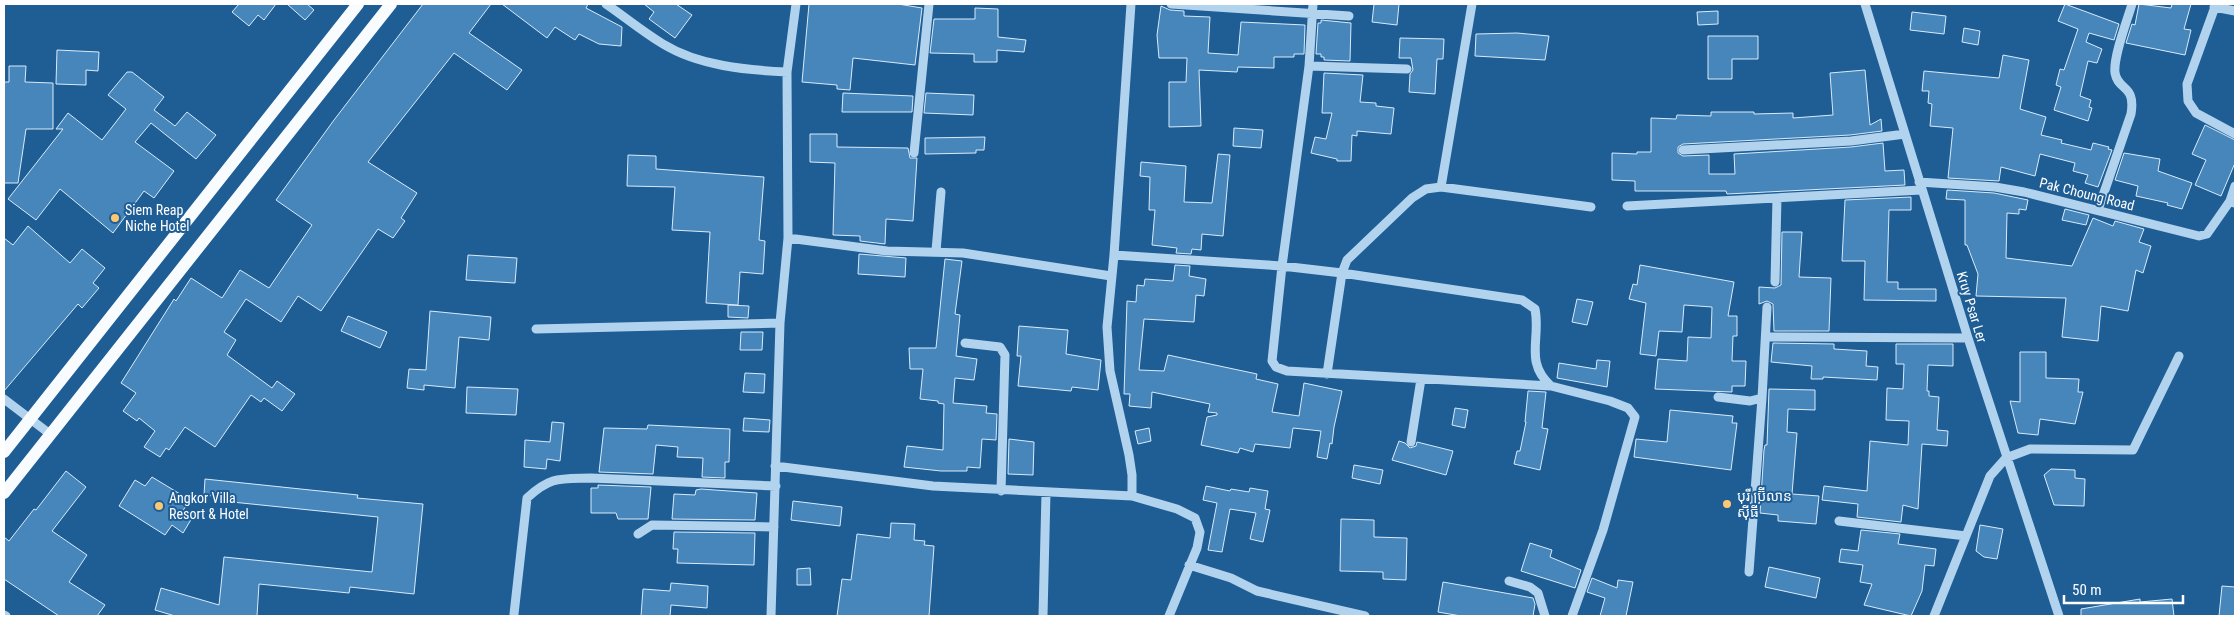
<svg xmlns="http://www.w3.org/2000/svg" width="2239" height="620" viewBox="0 0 2239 620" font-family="'Roboto Condensed','Noto Sans Khmer',sans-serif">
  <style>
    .building { fill: #4786bb; stroke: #d8ebfa }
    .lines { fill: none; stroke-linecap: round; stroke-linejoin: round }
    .minor { stroke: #b2d3ee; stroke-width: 9 }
    .major { stroke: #f9fcff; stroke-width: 12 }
    .poi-dot { fill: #fcc872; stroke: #1f5d95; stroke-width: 2 }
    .labels { text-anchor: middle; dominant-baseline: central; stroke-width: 4; stroke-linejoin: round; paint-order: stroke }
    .street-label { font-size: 14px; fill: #fff; stroke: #1f5d95 }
    .poi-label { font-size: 14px; fill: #fff; stroke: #1f5d95; text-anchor: start }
  </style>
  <rect width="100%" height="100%" fill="#1f5d95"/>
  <path class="building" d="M239,4H276L264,20L258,15L249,26L232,12Z
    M287,4H307L314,10L305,20Z
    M423,4H491L469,33L522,70L507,90L454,53L368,162L417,193L401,218L405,221L393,238L378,229L321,311L298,296L281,322L246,299L224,332L236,340L227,355L272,388L277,381L295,394L282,411L264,398L261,402L251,395L215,447L185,427L169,450L166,448L160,457L144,447L155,431L139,418L137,421L123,411L136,393L121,383L174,299L176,301L191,278L222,298L240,270L269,288L312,225L276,200L334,120Z
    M502,4H588L586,8L622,27L621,46L599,44L579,34L575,40L555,27L547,38Z
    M644,4H676L692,15L675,38L649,19L654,12Z
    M809,4H898L922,8L915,65L853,58L850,90L837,89V85L802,82Z
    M1374,4H1399L1397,25L1372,22Z
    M2065,4L2119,24L2114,40L2089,33L2086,42L2102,49L2097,63L2088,61L2080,96L2091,100L2089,107L2092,108L2088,121L2054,110L2061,87L2056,85L2060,69L2064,70L2078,29L2058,21Z
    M2139,4L2171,8L2172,4H2191L2184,29L2191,30L2185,55L2126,43L2132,24L2135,25Z
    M1161,6L1170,10L1184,11V16L1210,17L1208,53L1238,55L1241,22L1305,25L1304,54H1294V57H1274V68L1238,67L1237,72L1199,70L1201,126L1169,127V82H1186L1187,58H1159L1157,35Z
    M975,8L998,9V37L1026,40L1024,52L997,50V62H974V54L930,53L934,19H975Z
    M1718,11V24L1698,25L1697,12Z
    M1912,12L1946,16L1944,34L1910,30Z
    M1321,20L1351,23L1350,61L1324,60V57H1321V54H1316L1318,23H1321Z
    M1964,28L1980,31L1978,45L1962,42Z
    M1517,33L1549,36L1545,60L1475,56L1476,34Z
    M1708,36H1758V59H1732V79H1708Z
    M1400,38L1444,39L1443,59H1437L1435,94L1409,92L1410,74L1413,70L1411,58H1399Z
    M57,50L99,52L98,71L86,70V85L56,84Z
    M2003,55L2029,60L2020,109L2046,117L2041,135L2062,140L2061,143L2091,150L2093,143L2109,147L2108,149L2112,150L2098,187L2085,183L2088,175L2073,171L2075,163L2040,154L2035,176L2001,167L1999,181L1948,178L1953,128L1930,126L1932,104L1928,103L1929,91H1922L1924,71L1999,78Z
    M9,66H26L25,82L53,83V129H26L18,183H4V82H9Z
    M1865,70L1870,125L1881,119L1882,131L1850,135L1683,144L1678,147V153L1683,156L1709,155V174H1735L1734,154L1851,147L1883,143L1885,171L1904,170L1905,185L1727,194L1726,191H1635V181L1612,180V153L1637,154V152H1651V118L1676,119L1677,115L1711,116V112H1754V114L1793,113V118L1833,115L1830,73Z
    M127,72H132L164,97L154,110L175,126L187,112L216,135L196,159L151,123L135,142L174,171L154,198L144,191L113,233L60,189L36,220L8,199L63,129H56L68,113L102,140L126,109L108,95Z
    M1324,73L1363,75L1360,102L1376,103V106L1394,108L1391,134L1357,131V136L1352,135L1351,161H1337V159L1311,153L1315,137L1326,139L1332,113H1322Z
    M843,93L913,96L912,112H842Z
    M926,93L974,95L973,115L924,113Z
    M2205,125L2235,140V163L2221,196L2195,185L2206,160L2192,154Z
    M1234,128L1263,130L1261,148L1233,146Z
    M810,134H837V147L908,148L910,158H917L913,221L886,219L885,244L860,241V236L833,235L835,163L810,162Z
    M985,137L984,150H976V153L925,154V138Z
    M2124,153L2160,159L2158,171L2192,183L2182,209L2167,205L2168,203L2136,196L2138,186L2115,180Z
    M1218,154L1230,155L1223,236L1202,234L1201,250L1192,249L1191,254L1176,253L1177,248L1152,245L1155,210H1149L1150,177L1140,176L1141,162L1186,166L1184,202L1212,203Z
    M628,155L656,156V169L764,177L759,240L765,241L763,274L740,272L738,305L706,303L710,232L672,230L675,187L627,186Z
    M1947,190L1994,193L2028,200L2026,210L2019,209V214L2007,213L2006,258L2072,266L2093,218L2113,226L2115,221L2144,229L2139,242L2151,246L2143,273L2136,270L2128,311L2101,306L2098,341L2062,337L2066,298L1976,296L1978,274L1967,245H1965V200L1946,199Z
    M1911,197V210H1889L1887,282H1898V289H1936V301L1864,300L1865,261H1842L1845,200Z
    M2065,209L2089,215L2086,225L2062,220Z
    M28,226L70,263L82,249L105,268L93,283L99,288L82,308L78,304L4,391V238L13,245Z
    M1782,232H1802L1799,277L1831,278L1829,331H1774L1773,304L1767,301L1759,304V287L1775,288L1781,285Z
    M859,254L906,258L905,277L858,274Z
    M468,255L517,258L515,283L466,280Z
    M945,259L962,261L955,314L960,315L956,356L977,359L974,380L955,378L953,403L987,406L986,413L997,414L996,440L982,439L980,468L967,467V471H941L904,467L907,446L943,450L944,404L938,403V401L920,399L923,369H910L909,348H936Z
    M1175,265L1190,266L1189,276L1206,279L1204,296L1196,295L1194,322L1144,319L1139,370L1164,371L1168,355L1257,374L1256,379L1278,384L1272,412L1299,416L1304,383L1342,391L1334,427L1332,444L1330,443L1327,459L1317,457L1321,431L1293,428L1290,448L1255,444L1253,452L1240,448L1238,453L1201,445L1207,417L1217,415V413L1208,412L1210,404L1152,392L1151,408L1129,406L1130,394H1124L1127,301L1136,302L1137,285L1144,286L1145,279L1173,281Z
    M1640,265L1734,282L1728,316H1737V336H1733L1732,361H1746L1745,386H1732V392L1655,389L1658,359L1687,361L1688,337L1711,338L1712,307L1684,305L1682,332L1659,331L1656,356L1640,354L1646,303L1629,299L1633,284L1637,285Z
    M1577,299L1593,302L1587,325L1572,322Z
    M728,305L749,306L748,318L728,317Z
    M430,311L491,317L489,340L459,337L455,388L424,385V390L407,388L409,369L426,370Z
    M348,316L387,332L380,348L341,331Z
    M1019,326L1068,330L1066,354L1101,360L1098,390L1072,387L1071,391L1018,386L1021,356H1017Z
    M741,332H763L762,350H740Z
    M1773,343L1834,344V349L1867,351L1866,366L1878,367L1877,380L1823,377V379H1811L1812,366L1771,362Z
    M1896,344H1953V366L1928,365L1927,391H1929V396L1939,397L1937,430L1948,431L1947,446L1922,444L1918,509L1903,505L1901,522L1857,517L1858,504L1822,500L1824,486L1867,491L1870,441L1908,445L1909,421L1886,420L1887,388L1903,389L1904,364H1896Z
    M2020,352H2046V378L2079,379L2078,392H2083L2075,424L2040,419L2038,435L2018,433L2010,401L2020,402Z
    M1597,360L1610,361L1607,387L1557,378L1559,363L1596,369Z
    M745,373L765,374L764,393L743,392Z
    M467,387L518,389L516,415L466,413Z
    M1769,389L1815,390V410L1788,409L1787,432L1797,433L1792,494L1819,496L1816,524L1778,521V515L1760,513L1764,450L1765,445H1767Z
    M1528,391L1546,392L1542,428L1548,429L1540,470L1514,464L1517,451H1520L1526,422H1525Z
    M1455,408L1468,410L1465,428L1452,425Z
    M1670,410L1733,416L1732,423H1737L1731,470L1634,457L1636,439L1667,442Z
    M744,418L770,420L769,432L743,431Z
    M552,422L564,423L560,461L547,459L546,469L524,467L525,440L550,442Z
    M648,425L730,429L729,462H725V478L702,477L703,458L677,457L678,447L656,445L653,474L599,472L604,428L647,429Z
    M1149,428L1151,441L1138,444L1135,431Z
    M1009,439L1034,442L1033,475L1008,474Z
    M1399,441L1405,443L1410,448L1416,446L1417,442L1453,451L1446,475L1392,460Z
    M1354,465L1383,470L1380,484L1352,478Z
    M2051,469L2075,470V478L2085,479L2084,506L2054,505L2044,475Z
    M66,471L86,487L52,531L87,555L69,582L105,605L97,616H59L4,579V537L9,541L34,509L36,510Z
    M152,477L190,500L182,512L192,518L183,533L172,525L165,535L119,506L135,480L145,486Z
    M205,479L358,495L357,498L423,504L414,594L350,587L349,593L259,584L257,616H175L155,610L161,588L219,605L224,557L372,572L378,517L232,502V498L204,495Z
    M598,485L651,487L648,519H618L616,513H591V488H598Z
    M1206,486L1230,491L1231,489L1249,492L1250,488L1268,491L1265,509L1270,510L1263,542L1250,539L1256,513L1230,509L1222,552L1208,550L1217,503L1203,500Z
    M701,489L757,493L755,520L672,519L674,494L695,495L696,490Z
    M793,501L842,507L840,526L791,520Z
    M1341,519L1374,520V537L1407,538L1406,580L1383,579V572L1340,571Z
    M891,523L915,524L914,540L925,541L924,545L934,546L929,616H837L842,579L851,580L857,534L890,538Z
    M1980,525L2003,529L1997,559L1984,557L1976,551Z
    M1861,530L1900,534L1898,544L1936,549L1934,566L1925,565L1922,591L1911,616L1864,605L1872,584L1860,582L1863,565L1839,562L1841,549L1858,551Z
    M674,532L755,533L754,565L677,563L678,549H673Z
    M1530,543L1552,550L1550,557L1581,570L1575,588L1521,571Z
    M1769,567L1820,578L1816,598L1765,587Z
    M810,568L811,585H797V569Z
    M1592,578L1617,588L1618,580L1633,582L1626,616H1600L1605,598L1587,592Z
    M1443,582L1533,598L1535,604L1533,616H1461L1438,612Z
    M671,583L708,586L707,608L671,605L670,616H641L643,589L670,591Z
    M2222,586L2235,587V616H2219Z
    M2140,599V602L2172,599L2174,616H2081V609Z"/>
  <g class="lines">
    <path class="minor" d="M606,4C625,17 643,32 663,44C699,66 746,70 787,72
      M1131,4L1114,255L1107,327L1110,371L1129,455L1132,475V496
      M1171,4L1349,16
      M1313,4L1309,66L1282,266L1272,361L1276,367L1287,371L1551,386L1610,401L1628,408L1635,417L1603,530L1572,616
      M1865,4L1968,338L2059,616
      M2216,4L2187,84L2188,101L2196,113L2235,134
      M2214,7L2235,11
      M1309,66L1407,69
      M1683,150L1851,141L1905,134
      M914,153L929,4
      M1919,182L1995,187L2024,192L2199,236L2207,234L2230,201
      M1441,187L1472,4
      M2234,203L2230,201L2235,186
      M1627,206L1921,190
      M2098,210L2131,114C2136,84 2118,91 2115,73C2113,57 2127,21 2132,4
      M788,238L887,251L963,253L1111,276
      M936,251L941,192
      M1114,255L1282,266L1342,273L1522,300L1535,309C1541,339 1524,362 1551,386
      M1775,282L1777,198
      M536,329L780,323
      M1766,337L1968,338
      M965,343L1000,347L1005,355L1001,491
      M1327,374L1342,273L1347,260L1412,198L1426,189L1441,187L1591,207
      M1718,397L1750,401L1762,398L1767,307
      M4,399L50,434
      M1411,442L1421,379
      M775,466L933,486L1132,496L1177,509L1195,518L1200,532L1197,548L1169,616
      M1839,521L1966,536
      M638,534L652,525L774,527
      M1189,565L1231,578L1257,591L1365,616
      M1749,572L1762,398
      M1509,581L1530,587L1538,593L1545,616
      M514,614L527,498C551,476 560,479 591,478L776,486
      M4,615L6,616
      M771,616L780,323L788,238L787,72L796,4
      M1043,616L1046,493
      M1934,616L1990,476L2006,458L2030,449L2133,450L2179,356"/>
    <path class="major" d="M4,452L358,4
      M4,493L391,4"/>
  </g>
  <g class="poi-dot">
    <circle cx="115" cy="218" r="5"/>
    <circle cx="1727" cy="504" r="5"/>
    <circle cx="159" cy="506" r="5"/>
  </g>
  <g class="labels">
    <g class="street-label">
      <text transform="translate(2087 194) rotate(14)">Pak Choung Road</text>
      <text transform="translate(1972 307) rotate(73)">Kruy Psar Ler</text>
    </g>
    <g class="poi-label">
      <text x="125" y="210">Siem Reap<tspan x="125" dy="16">Niche Hotel</tspan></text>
      <text x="1737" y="496">បុរី ប្រ៊ីលាន<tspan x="1737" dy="16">សុីធី</tspan></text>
      <text x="169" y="498">Angkor Villa<tspan x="169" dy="16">Resort &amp; Hotel</tspan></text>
    </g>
  </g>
  <rect width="2239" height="620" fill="none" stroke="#ffffff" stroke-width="10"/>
  <path d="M2064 595v8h119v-8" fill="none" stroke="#ffffff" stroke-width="2.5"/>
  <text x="2072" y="595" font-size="15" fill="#ffffff" stroke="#1f5d95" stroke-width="4" paint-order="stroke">50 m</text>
</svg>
